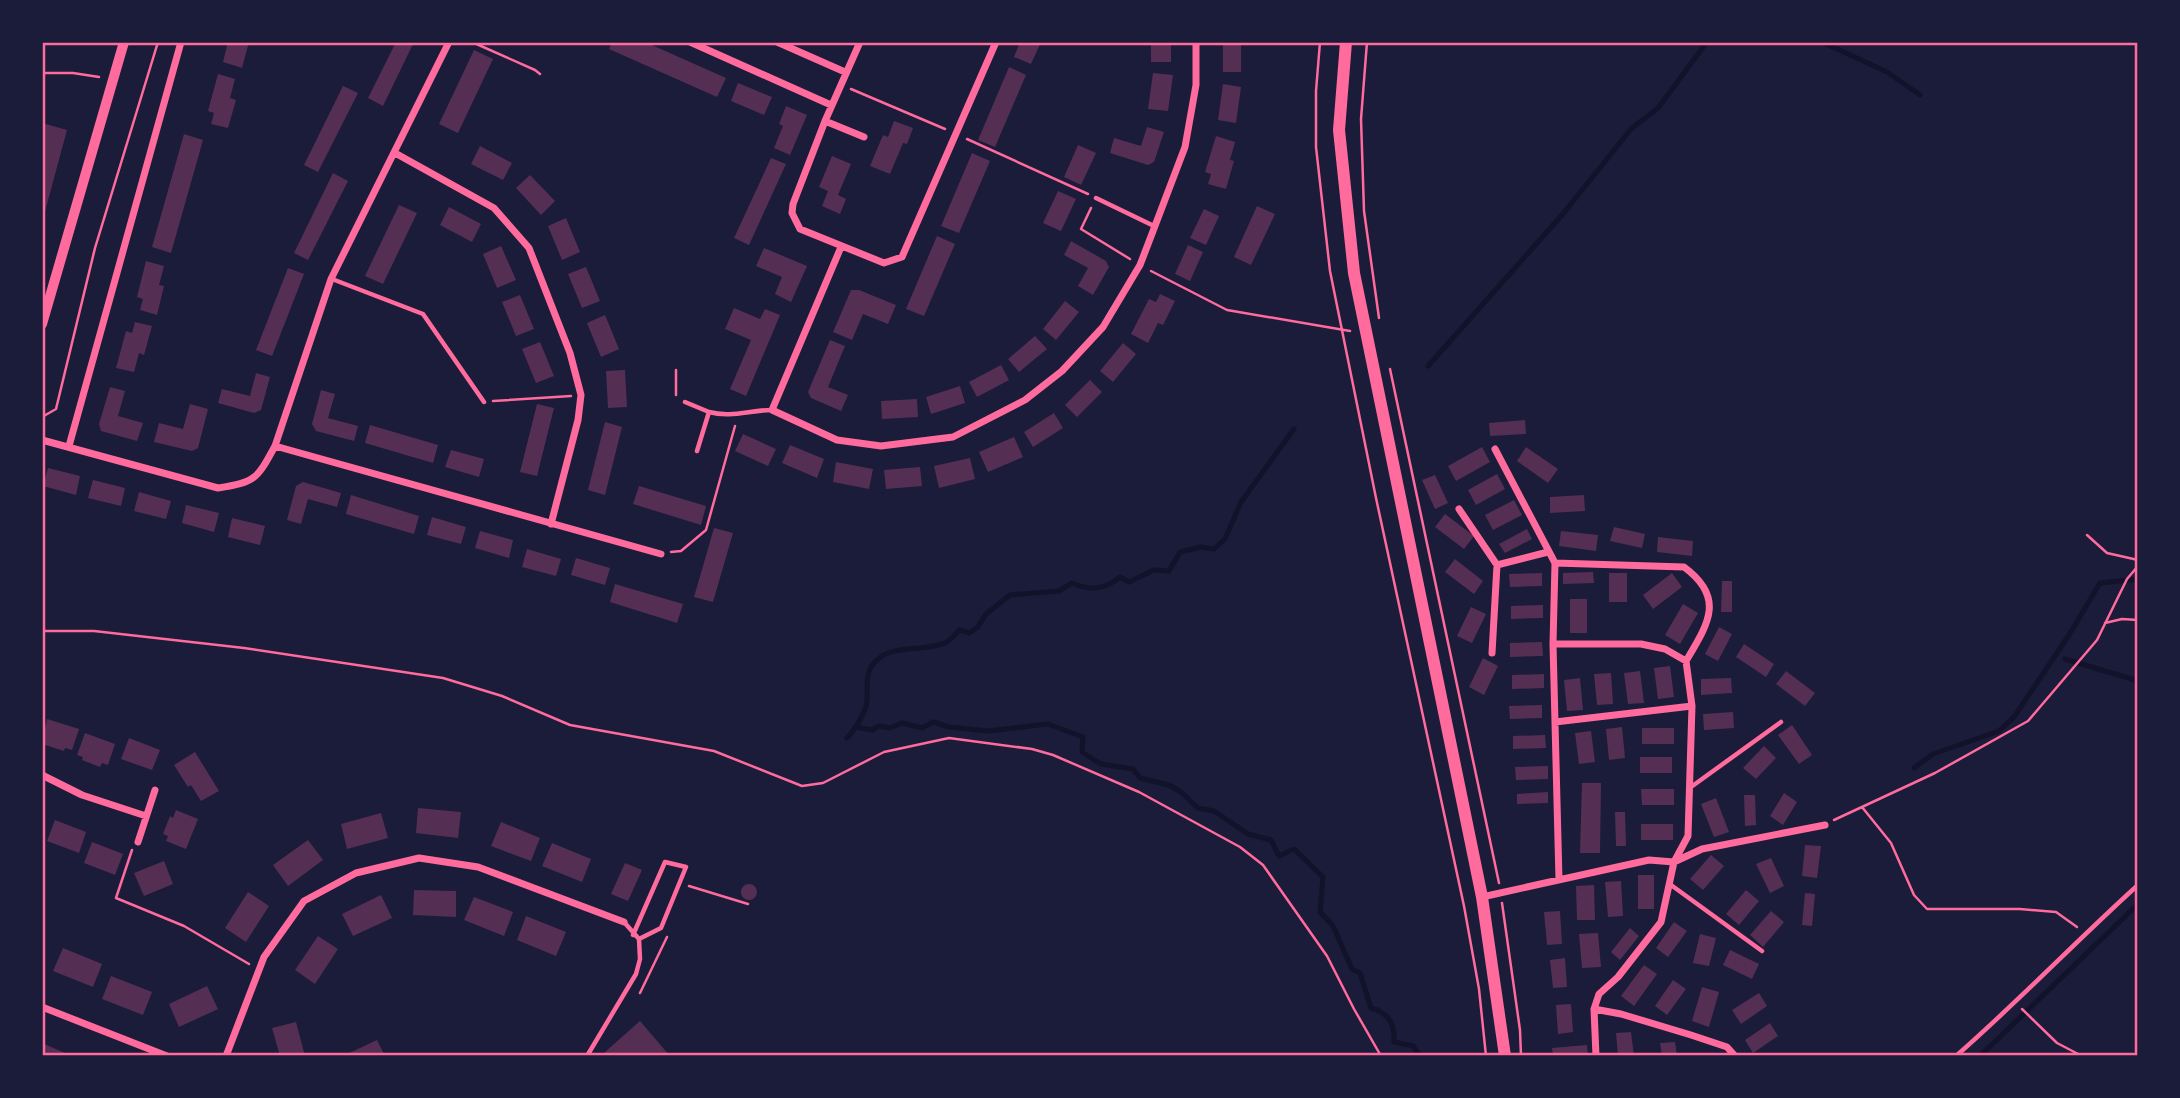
<svg xmlns="http://www.w3.org/2000/svg" width="2180" height="1098" viewBox="0 0 2180 1098" font-family="Cabin,sans-serif">
  <style>
    .lines { fill: none; stroke-linecap: round; stroke-linejoin: round }
    .stream { stroke: #12122b; stroke-width: 5 }
    .building { fill: #542f53 }
    .path { stroke: #ff6b9d; stroke-width: 2.5 }
    .service { stroke: #ff6b9d; stroke-width: 4.5 }
    .minor { stroke: #ff6b9d; stroke-width: 7 }
    .tertiary { stroke: #ff6b9d; stroke-width: 10 }
    .secondary { stroke: #ff6b9d; stroke-width: 12 }
    .neatline { fill: none; stroke: #ff6b9d; stroke-width: 2.5 }
  </style>
  <rect width="100%" height="100%" fill="#1b1b3a"/>
  <g class="lines">
    <path class="stream" d="M1822,42L1887,72L1920,95
      M1428,366L1562,215L1631,129L1658,108L1707,42
      M2065,659L2138,681
      M857,727L872,730L879,726L890,728L902,723L922,728L933,722L949,727L988,731L1048,724L1083,737L1082,752L1101,764L1133,769L1140,778L1169,785L1181,792L1198,808L1214,811L1248,834L1271,840L1279,856L1294,849L1323,877L1320,912L1333,926L1352,969L1360,973L1371,1008C1389,1013 1395,1024 1394,1042L1413,1046L1420,1056
      M847,738C855,730 867,710 867,700C868,685 864,670 878,659C895,644 928,652 947,642C951,639 956,634 959,630L969,633L977,628L986,614L1010,595L1059,591L1072,583C1091,591 1104,590 1120,577L1129,582L1154,570L1169,571L1180,552L1201,547L1214,549L1225,539L1241,502L1294,429
      M1914,768L1933,754L1999,731L2014,717L2069,635L2100,583L2138,579
      M1980,1056L2138,904"/>
  </g>
  <path class="building" d="M228,42H249L242,68L223,62Z
    M396,42H414L383,106L368,98Z
    M612,42H645L726,78L717,97L609,49Z
    M1020,42H1041L1031,64L1014,57Z
    M1151,42H1171V62H1151Z
    M1223,42H1241V72H1223Z
    M474,50L493,59L458,133L439,124Z
    M1009,67L1026,75L995,147L978,140Z
    M1153,73L1173,75L1168,111L1148,109Z
    M218,74L235,79L230,98L236,100L228,128L211,124L214,113L208,111Z
    M738,83L772,97L764,115L731,101Z
    M1223,84L1241,87L1236,123L1218,120Z
    M343,86L358,93L318,172L304,165Z
    M786,106L807,115L790,155L774,148L783,126L779,124Z
    M894,121L913,128L907,144L903,143L890,174L870,166L883,135L888,137Z
    M42,123L67,130L43,219H42Z
    M1147,127L1164,132L1154,162L1148,165L1110,153L1114,138L1141,146Z
    M184,134L203,140L171,253L152,247Z
    M1216,136L1235,142L1230,160L1234,161L1226,189L1208,184L1211,174L1205,172Z
    M1078,145L1096,153L1081,185L1064,177Z
    M480,146L512,163L503,180L471,164Z
    M972,153L990,161L959,233L941,226Z
    M832,156L851,164L838,195L846,199L840,214L822,206L828,191L819,187Z
    M771,158L786,164L749,245L734,238Z
    M333,173L348,181L308,260L294,253Z
    M530,175L555,201L541,215L516,188Z
    M1058,191L1076,199L1061,231L1043,223Z
    M399,205L417,213L383,284L365,276Z
    M1257,206L1275,214L1251,265L1234,257Z
    M449,207L481,224L472,242L440,225Z
    M1204,209L1219,216L1206,245L1190,238Z
    M566,218L580,252L562,260L548,226Z
    M937,236L955,244L924,316L906,309Z
    M1071,241L1106,261L1109,267L1093,295L1078,286L1088,268L1064,255Z
    M1188,245L1203,252L1190,281L1175,274Z
    M501,246L516,280L497,288L483,254Z
    M764,248L807,266L791,302L775,294L782,277L756,266Z
    M146,261L164,266L159,285L164,286L157,315L140,310L143,299L137,297Z
    M586,267L600,301L582,308L568,274Z
    M288,268L304,274L272,356L256,350Z
    M851,290H859L896,305L888,324L863,314L852,340L833,332Z
    M1160,294L1175,301L1163,325L1158,323L1148,343L1131,334L1149,299L1156,302Z
    M520,295L534,329L516,336L502,302Z
    M1065,301L1079,312L1056,340L1043,329Z
    M734,308L760,319L765,309L780,315L746,396L730,389L751,340L725,329Z
    M605,315L619,349L601,357L587,323Z
    M135,322L152,326L144,355L139,353L134,372L116,368L126,331L132,333Z
    M1035,336L1047,349L1019,372L1008,359Z
    M830,340L845,346L828,387L848,395L841,411L811,398L808,392Z
    M540,342L554,376L536,383L522,349Z
    M1123,343L1136,354L1113,382L1100,371Z
    M1001,365L1009,380L977,397L969,382Z
    M625,370L627,407L608,408L606,371Z
    M256,373L270,377L261,410L254,413L218,403L222,389L250,396Z
    M1090,380L1102,392L1077,417L1065,405Z
    M960,386L965,403L931,414L926,397Z
    M110,387L125,391L118,416L143,423L137,441L101,431L99,424Z
    M321,390L335,394L328,418L358,426L354,441L316,431L312,424Z
    M917,399L918,417L882,419L881,401Z
    M190,404L208,409L198,448L192,451L154,442L159,423L183,429Z
    M537,404L554,408L537,476L520,472Z
    M1054,413L1063,428L1033,447L1024,432Z
    M1525,420L1526,434L1490,436L1489,423Z
    M605,422L622,427L605,495L588,490Z
    M370,425L438,445L433,463L365,443Z
    M743,434L776,449L768,466L735,451Z
    M1014,437L1023,457L988,472L979,452Z
    M790,445L824,459L817,478L782,463Z
    M1482,447L1490,462L1456,481L1448,466Z
    M1526,447L1558,469L1548,483L1517,461Z
    M451,450L484,459L479,477L445,467Z
    M970,458L975,479L939,488L934,466Z
    M836,462L873,469L869,489L833,482Z
    M920,467L922,486L886,489L884,470Z
    M48,468L80,476L76,495L43,486Z
    M1497,474L1505,489L1476,505L1468,490Z
    M1435,475L1448,503L1435,509L1422,480Z
    M93,480L125,488L121,506L88,498Z
    M303,482L341,493L337,507L308,499L301,524L287,520L296,486Z
    M639,486L706,506L701,525L633,504Z
    M139,492L171,501L166,519L134,511Z
    M351,495L419,516L414,534L346,514Z
    M1584,495L1585,511L1550,513V497Z
    M1514,500L1522,515L1493,530L1485,515Z
    M186,505L219,513L214,532L182,523Z
    M1445,514L1474,536L1464,549L1435,527Z
    M432,517L466,527L461,544L427,535Z
    M232,518L265,526L260,545L228,537Z
    M1614,527L1645,534L1642,548L1610,541Z
    M714,528L733,533L713,602L694,597Z
    M1527,529L1532,539L1505,553L1499,544Z
    M480,531L513,540L509,558L475,548Z
    M1561,531L1598,535L1596,551L1559,546Z
    M1658,537L1693,541L1692,556L1657,552Z
    M527,549L561,559L556,576L522,567Z
    M576,558L610,568L605,585L571,575Z
    M1455,559L1483,581L1474,594L1445,572Z
    M1593,572L1594,583L1563,584V573Z
    M1542,573V586L1510,587L1509,574Z
    M1609,573H1627V602H1609Z
    M1672,573L1682,587L1653,609L1643,595Z
    M1722,581H1732V612H1721Z
    M615,584L683,604L677,623L610,602Z
    M1570,599H1587V633H1570Z
    M1683,604L1698,613L1680,644L1665,635Z
    M1543,605V618L1511,619V606Z
    M1471,607L1486,614L1472,643L1457,636Z
    M1719,627L1732,634L1718,661L1705,654Z
    M1542,642L1543,656L1510,657V643Z
    M1744,644L1774,664L1766,677L1736,657Z
    M1483,658L1498,666L1484,695L1469,687Z
    M1670,666L1674,697L1658,699L1654,668Z
    M1640,671L1644,703L1628,704L1624,673Z
    M1786,671L1815,693L1805,706L1776,684Z
    M1611,673L1613,704L1597,705L1594,674Z
    M1544,674V688L1512,689V675Z
    M1580,678L1583,710L1567,711L1564,680Z
    M1731,678L1732,693L1701,695V679Z
    M1542,705V718L1510,719L1509,706Z
    M1733,712L1734,728L1704,730L1703,714Z
    M47,719L79,729L72,750L65,748L64,751L42,744Z
    M1792,725L1812,755L1799,764L1778,735Z
    M1622,727L1625,758L1609,760L1606,729Z
    M1642,728H1674V744H1642Z
    M1591,731L1595,762L1579,764L1575,733Z
    M85,733L115,744L108,765L102,763L100,767L82,760L83,757L77,755Z
    M1545,735L1546,748L1513,749V736Z
    M129,738L160,750L152,770L121,759Z
    M1764,746L1776,758L1756,779L1743,768Z
    M195,752L219,791L201,801L191,785L188,787L174,765Z
    M1640,757H1672V773H1640Z
    M1548,766V779L1516,780L1515,767Z
    M1582,783H1601L1600,853H1580Z
    M1641,789H1674V805H1642Z
    M1548,792V803L1517,804V794Z
    M1784,793L1797,802L1783,825L1770,816Z
    M1744,795H1755L1756,825L1745,826Z
    M1716,798L1729,832L1714,837L1701,804Z
    M418,808L461,812L458,838L416,833Z
    M176,810L198,819L186,849L166,841L168,836L163,834L170,816L173,818Z
    M1615,812H1625L1626,846H1616Z
    M381,813L388,838L347,849L341,824Z
    M55,820L86,832L79,853L47,841Z
    M501,822L540,838L531,861L491,846Z
    M1641,824H1673V840H1641Z
    M308,840L323,860L288,886L273,865Z
    M92,842L123,854L115,875L84,863Z
    M552,843L591,859L582,882L542,866Z
    M1805,845L1821,846L1817,878L1802,876Z
    M1711,855L1724,866L1703,890L1690,879Z
    M1771,858L1784,886L1770,893L1756,864Z
    M164,861L173,884L144,896L134,873Z
    M625,863L642,870L628,901L611,894Z
    M1638,875H1654V909H1638Z
    M1621,881L1623,916L1608,917L1605,882Z
    M741 892a8 8 0 1 1 16 0a8 8 0 1 1-16 0Z
    M1594,885L1595,920H1577L1576,886Z
    M414,890L456,891V917L413,915Z
    M1746,890L1759,901L1739,925L1726,914Z
    M248,892L269,906L246,942L225,928Z
    M1805,893L1815,894L1812,926L1802,925Z
    M381,895L392,918L353,936L342,914Z
    M474,897L513,912L504,936L464,920Z
    M1560,911L1562,944L1547,945L1544,912Z
    M1771,911L1784,922L1763,947L1750,935Z
    M526,916L566,932L556,956L517,940Z
    M1674,922L1687,931L1668,957L1656,948Z
    M1630,928L1639,936L1620,960L1611,952Z
    M1598,933L1601,967L1582,968L1579,934Z
    M1700,934L1716,938L1709,966L1693,963Z
    M318,936L338,949L315,984L295,970Z
    M63,948L102,964L93,987L53,971Z
    M1730,950L1759,964L1752,979L1723,965Z
    M1565,958L1567,987L1553,988L1550,960Z
    M1644,965L1657,974L1634,1006L1621,996Z
    M111,976L152,992L143,1015L102,999Z
    M1673,980L1686,989L1667,1015L1655,1006Z
    M207,986L218,1009L179,1027L169,1004Z
    M1702,987L1719,992L1709,1027L1692,1021Z
    M1759,993L1767,1006L1741,1024L1732,1010Z
    M1571,1004L1573,1032L1558,1034L1556,1005Z
    M640,1021L670,1056H608L605,1052Z
    M296,1022L305,1056H280L272,1028Z
    M1770,1023L1778,1036L1753,1053L1745,1040Z
    M1631,1032L1634,1056H1618L1616,1033Z
    M377,1040L385,1056H343Z
    M1675,1042L1677,1056H1662L1660,1043Z
    M42,1043L65,1053L64,1056H42Z
    M1587,1045L1588,1056H1553L1552,1048Z"/>
  <g class="lines">
    <path class="path" d="M472,42L535,70L540,74
      M1320,42L1316,91V147L1330,271L1376,498L1464,906L1479,989L1486,1056
      M1367,42L1361,119L1364,211L1379,318
      M42,73H73L99,77
      M851,89L945,129
      M967,139L1088,194
      M1091,208L1081,229L1130,259
      M1151,271L1227,310L1350,331
      M1390,369L1499,883
      M676,370V395
      M493,401L571,396
      M42,417L56,409L95,248L158,42
      M2087,535L2107,553L2138,560
      M671,552L681,551L706,530L735,426
      M2105,623L2122,619L2138,620
      M42,631H94L244,648L443,678L502,696L570,725L714,751L802,786L823,783L884,752L949,738L1032,749L1053,755L1139,792L1240,847L1263,865L1327,956L1354,1009L1381,1056
      M1862,807L1891,843L1914,895L1927,909H2020L2056,912L2077,927
      M1834,820L1935,773L2028,721L2097,640L2127,579L2138,566
      M132,850L116,898L184,926L249,964
      M689,886L748,904
      M1502,903L1520,1030L1521,1056
      M640,993L667,937
      M2022,1009L2057,1043L2082,1056"/>
    <path class="service" d="M1096,198L1154,226
      M332,279L423,314L484,402
      M685,402L709,412
      M697,451L709,412C731,418 750,410 772,410
      M1691,787L1781,722
      M1671,885L1762,951
      M633,935L665,862L686,867L661,928L639,939
      M587,1056L636,974L640,959L639,939L624,922
      M1956,1056C2019,1001 2076,941 2138,885"/>
    <path class="minor" d="M690,42L831,105
      M777,42L845,72
      M860,42L825,121L793,204L792,213L800,229L884,263L902,257L996,42
      M825,121L864,137
      M395,153L494,208L529,248L570,353L581,395L578,420L551,524
      M841,247L772,410L837,440L881,446L953,437L1025,400L1062,371L1103,327L1140,265L1150,239L1185,147L1196,85V42
      M42,440L218,488C256,482 257,479 275,446L331,279L449,42
      M69,446L181,42
      M275,446L661,554
      M1495,449L1555,563L1553,644L1559,880
      M1459,509L1497,565L1492,653
      M1555,563L1684,567C1726,598 1708,624 1686,661
      M1497,565L1548,552
      M1553,644H1641L1665,649L1686,661L1692,706L1688,836L1674,862L1661,922L1618,977L1599,994L1594,1009L1596,1056
      M1555,722L1692,706
      M42,775L82,795L146,816
      M138,842L155,790
      M1482,897L1649,860L1674,862L1702,849L1825,825
      M42,1007L167,1056
      M1594,1009L1621,1014L1691,1035L1727,1047L1735,1056
      M226,1056L264,957L304,901L356,873L419,858L478,867L624,922"/>
    <path class="tertiary" d="M42,324L124,42"/>
    <path class="secondary" d="M1346,42L1339,130L1354,273L1482,897L1505,1056"/>
  </g>
  <rect width="2180" height="1098" fill="none" stroke="#1b1b3a" stroke-width="88"/>
  <rect x="44" y="44" width="2092" height="1010" class="neatline"/>
</svg>
